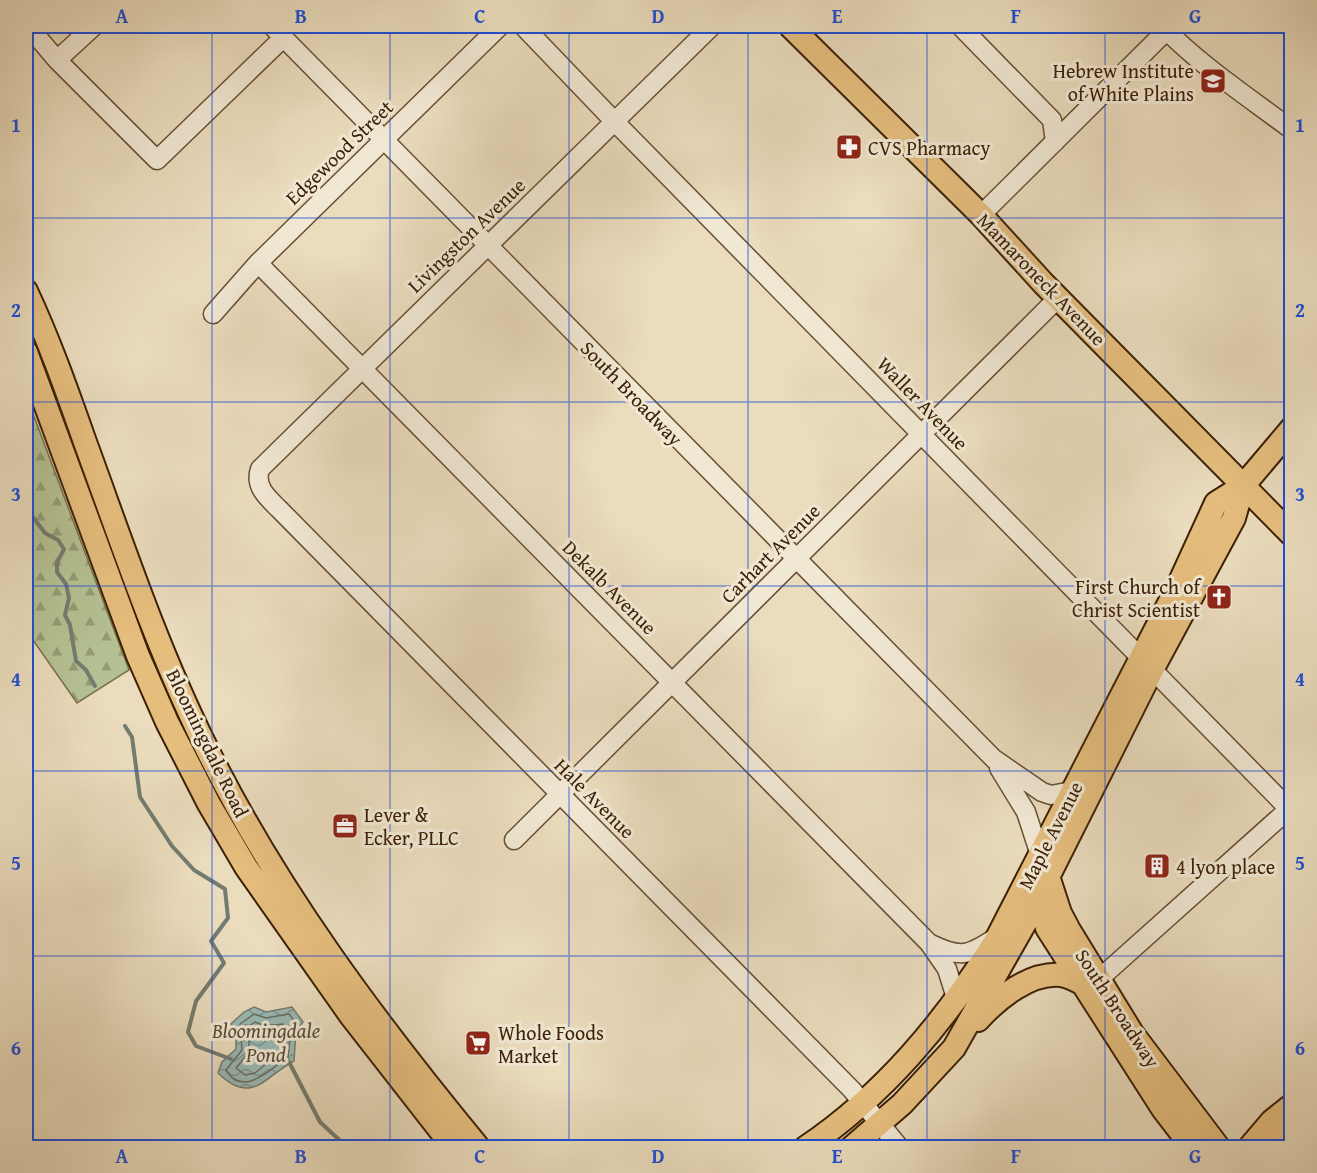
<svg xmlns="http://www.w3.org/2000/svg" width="1317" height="1173" viewBox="0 0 1317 1173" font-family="'Gentium Book Plus',serif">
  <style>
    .forest { fill: url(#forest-firs); stroke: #78704c; stroke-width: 1.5 }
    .water { fill: url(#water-waves); stroke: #747c70; stroke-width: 1.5 }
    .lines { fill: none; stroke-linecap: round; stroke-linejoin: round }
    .shore { stroke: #6a6d5e; stroke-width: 1.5 }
    .stream { stroke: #747c70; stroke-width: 4 }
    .minor-casing { stroke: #684f33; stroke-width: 21 }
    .major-casing { stroke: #3c2005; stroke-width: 26 }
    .minor { stroke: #f1e8d4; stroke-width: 18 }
    .major { stroke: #e5be7e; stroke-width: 22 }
    .grid { fill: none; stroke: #1d4ed8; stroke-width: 1.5; stroke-opacity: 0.55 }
    .labels { text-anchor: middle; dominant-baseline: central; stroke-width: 6; stroke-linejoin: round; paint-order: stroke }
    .poi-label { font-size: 20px; fill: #3c2005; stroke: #f1e8d4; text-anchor: start }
    .street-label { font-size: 20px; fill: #3c2005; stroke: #f1e8d4 }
    .water-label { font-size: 21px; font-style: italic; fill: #584e3a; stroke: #f1e8d4 }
    .neatline { fill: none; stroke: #1d4ed8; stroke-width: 2 }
    .grid-label { font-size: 20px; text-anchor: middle; font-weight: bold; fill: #1d4ed8 }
  </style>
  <defs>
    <pattern id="forest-firs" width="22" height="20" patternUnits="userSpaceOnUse" patternTransform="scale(1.5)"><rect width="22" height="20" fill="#b5c193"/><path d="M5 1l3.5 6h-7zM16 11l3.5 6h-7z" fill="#949c76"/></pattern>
    <pattern id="water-waves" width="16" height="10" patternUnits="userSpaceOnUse" patternTransform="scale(1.5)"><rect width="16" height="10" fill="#99bab7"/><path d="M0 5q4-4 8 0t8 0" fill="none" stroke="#7e9793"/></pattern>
  </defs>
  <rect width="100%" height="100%" fill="#eadcbd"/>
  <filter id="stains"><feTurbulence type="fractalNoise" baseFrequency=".00333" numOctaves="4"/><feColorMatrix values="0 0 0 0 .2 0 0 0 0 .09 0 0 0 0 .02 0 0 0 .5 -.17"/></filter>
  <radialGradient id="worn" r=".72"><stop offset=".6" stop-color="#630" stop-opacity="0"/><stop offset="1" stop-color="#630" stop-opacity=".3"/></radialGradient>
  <path class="forest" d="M26,395L129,670L77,703L26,630Z"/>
  <path class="water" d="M254,1007L266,1012L292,1007L303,1022L296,1031L294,1061C264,1077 252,1106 218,1073L222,1062L236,1049V1032L231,1024L244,1012Z"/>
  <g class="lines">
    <path class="shore" d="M254,1014L266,1018L289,1014L295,1022L291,1031L288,1057C271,1068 243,1099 226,1070L242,1050L240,1024Z
      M255,1022L265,1026L283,1024L282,1051L255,1073L245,1075L236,1068L249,1052V1026Z"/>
    <path class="stream" d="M26,508L45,533L58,540L64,549L57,563V572L66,584L69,598L65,615L70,625L76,661L86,670L95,686
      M125,726L132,737L140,797L172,846L194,870L225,889L228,918L211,941L224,963L196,1001L188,1032L196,1046L231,1059
      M288,1060L320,1122L348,1148"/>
    <defs>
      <path id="minor" d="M28,26L57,60L157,160L283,38
        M272,26L994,759L1042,792L1051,795L1072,791
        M523,26L615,122L1292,812
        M712,26L260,469C254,487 268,498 279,509L852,1090L900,1148
        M960,26L1052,120L1055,142
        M1162,26C1201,66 1247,96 1292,130
        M57,60L94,26
        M981,215L1171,26
        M258,263L929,943L947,969L957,1001
        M213,314L258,263L500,26
        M999,768L1026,812L1040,855
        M514,840L1058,298
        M931,944C960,958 968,956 995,938
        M1089,988L1289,809"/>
      <path id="major" d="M790,26L981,215L1044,284L1292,535
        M26,291C49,340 67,391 85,442C122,543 156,646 204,743C275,889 376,1023 479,1148
        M26,352L138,656L167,722L209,804L246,867L351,1016L454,1148
        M1046,870L1060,913L1069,930L1132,1033L1219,1148
        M1039,892L1047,928L1163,1109L1193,1148
        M978,1020C998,998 1030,972 1061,975C1069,976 1076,980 1083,984
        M805,1148C884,1095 944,1022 995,942L1178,586L1216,503L1243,486L1292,428
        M851,1148L902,1104L954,1048L1025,923L1153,668L1234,518L1243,486
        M1249,1148L1272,1121L1292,1105
        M1270,1148L1292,1117"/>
    </defs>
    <use href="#minor" class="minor-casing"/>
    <use href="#major" class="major-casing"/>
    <use href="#minor" class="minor"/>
    <use href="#major" class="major"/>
  </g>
  <path class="grid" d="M212,26V1148M390,26V1148M569,26V1148M748,26V1148M927,26V1148M1105,26V1148M26,218H1292M26,402H1292M26,586H1292M26,771H1292M26,956H1292"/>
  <defs>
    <symbol id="school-square" viewBox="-11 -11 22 22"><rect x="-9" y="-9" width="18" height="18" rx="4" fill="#8f2418" stroke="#f1e8d4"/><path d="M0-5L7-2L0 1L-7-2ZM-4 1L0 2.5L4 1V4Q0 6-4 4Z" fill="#fff"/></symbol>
    <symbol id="pharmacy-square" viewBox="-11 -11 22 22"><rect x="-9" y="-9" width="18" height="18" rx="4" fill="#8f2418" stroke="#f1e8d4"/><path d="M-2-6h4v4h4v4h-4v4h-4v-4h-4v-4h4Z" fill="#fff"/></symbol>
    <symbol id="church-square" viewBox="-11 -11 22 22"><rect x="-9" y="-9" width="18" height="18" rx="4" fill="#8f2418" stroke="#f1e8d4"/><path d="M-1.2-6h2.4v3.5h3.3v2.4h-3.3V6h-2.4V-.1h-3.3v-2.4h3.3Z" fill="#fff"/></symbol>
    <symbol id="office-square" viewBox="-11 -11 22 22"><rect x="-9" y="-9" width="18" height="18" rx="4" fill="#8f2418" stroke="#f1e8d4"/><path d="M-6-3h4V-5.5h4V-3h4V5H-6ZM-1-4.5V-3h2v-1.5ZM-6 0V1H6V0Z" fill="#fff"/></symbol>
    <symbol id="building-square" viewBox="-11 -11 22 22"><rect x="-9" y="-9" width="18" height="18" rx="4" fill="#8f2418" stroke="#f1e8d4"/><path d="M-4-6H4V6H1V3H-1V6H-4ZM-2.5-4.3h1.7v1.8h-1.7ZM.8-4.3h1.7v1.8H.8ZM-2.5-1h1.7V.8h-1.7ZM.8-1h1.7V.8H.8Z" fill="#fff"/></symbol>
    <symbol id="supermarket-square" viewBox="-11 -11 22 22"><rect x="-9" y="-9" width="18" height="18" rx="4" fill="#8f2418" stroke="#f1e8d4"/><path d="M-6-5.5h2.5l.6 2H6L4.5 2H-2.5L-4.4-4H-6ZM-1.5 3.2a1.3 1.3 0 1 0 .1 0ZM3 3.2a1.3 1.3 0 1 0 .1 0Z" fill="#fff"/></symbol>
  </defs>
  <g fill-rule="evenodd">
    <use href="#school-square" x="1198" y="66" width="30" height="30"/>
    <use href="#pharmacy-square" x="834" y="132" width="30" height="30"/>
    <use href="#church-square" x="1204" y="582" width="30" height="30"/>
    <use href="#office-square" x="330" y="811" width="30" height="30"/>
    <use href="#building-square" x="1142" y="851" width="30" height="30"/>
    <use href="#supermarket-square" x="463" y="1028" width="30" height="30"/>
  </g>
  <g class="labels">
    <g class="poi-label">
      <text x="1194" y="70" text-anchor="end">Hebrew Institute<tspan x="1194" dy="23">of White Plains</tspan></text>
      <text x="868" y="147">CVS Pharmacy</text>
      <text x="1200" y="586" text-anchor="end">First Church of<tspan x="1200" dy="23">Christ Scientist</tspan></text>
      <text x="364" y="814">Lever &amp;<tspan x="364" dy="23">Ecker, PLLC</tspan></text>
      <text x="1176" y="866">4 lyon place</text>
      <text x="498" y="1032">Whole Foods<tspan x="498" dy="23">Market</tspan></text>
    </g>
    <g class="street-label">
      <text transform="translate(339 152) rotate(-44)">Edgewood Street</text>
      <text transform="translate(466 235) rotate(-44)">Livingston Avenue</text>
      <text transform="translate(1042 279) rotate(46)">Mamaroneck Avenue</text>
      <text transform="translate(632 393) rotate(46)">South Broadway</text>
      <text transform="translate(923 403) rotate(46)">Waller Avenue</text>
      <text transform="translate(770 553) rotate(-45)">Carhart Avenue</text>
      <text transform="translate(610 587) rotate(45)">Dekalb Avenue</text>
      <text transform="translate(208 743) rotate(64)">Bloomingdale Road</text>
      <text transform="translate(595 798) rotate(45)">Hale Avenue</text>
      <text transform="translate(1050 835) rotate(-63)">Maple Avenue</text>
      <text transform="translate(1118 1008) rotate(57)">South Broadway</text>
    </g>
    <g class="water-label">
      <text x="266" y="1030">Bloomingdale<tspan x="266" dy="24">Pond</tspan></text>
    </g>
  </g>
  <rect width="1317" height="1173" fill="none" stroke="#eadcbd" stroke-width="66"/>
  <rect x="33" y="33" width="1251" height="1107" class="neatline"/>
  <g class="grid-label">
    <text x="122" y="23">A</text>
    <text x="301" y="23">B</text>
    <text x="480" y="23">C</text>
    <text x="658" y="23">D</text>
    <text x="837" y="23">E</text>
    <text x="1016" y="23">F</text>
    <text x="1195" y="23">G</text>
    <text x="16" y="132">1</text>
    <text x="1300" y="132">1</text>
    <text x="16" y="317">2</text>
    <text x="1300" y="317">2</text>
    <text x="16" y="501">3</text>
    <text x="1300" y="501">3</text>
    <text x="16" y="686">4</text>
    <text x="1300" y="686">4</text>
    <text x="16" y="870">5</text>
    <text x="1300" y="870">5</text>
    <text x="16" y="1055">6</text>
    <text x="1300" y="1055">6</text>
    <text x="122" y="1163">A</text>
    <text x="301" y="1163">B</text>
    <text x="480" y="1163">C</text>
    <text x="658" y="1163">D</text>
    <text x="837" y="1163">E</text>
    <text x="1016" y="1163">F</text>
    <text x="1195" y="1163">G</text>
  </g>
  <rect width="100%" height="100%" filter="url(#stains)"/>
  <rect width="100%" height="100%" fill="url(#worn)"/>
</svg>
